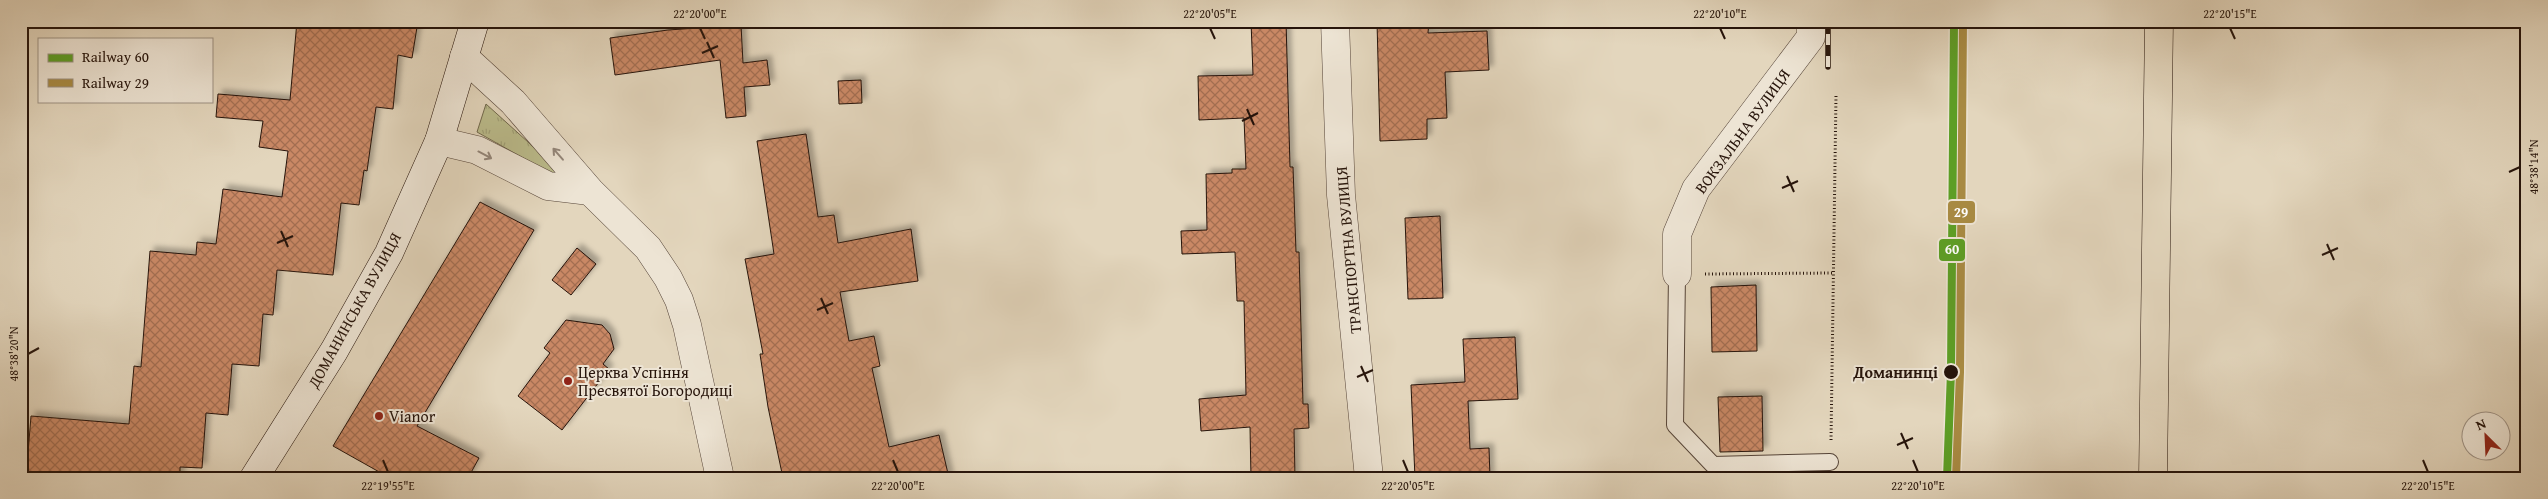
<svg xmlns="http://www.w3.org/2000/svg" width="2548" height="499" viewBox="0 0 2548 499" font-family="'Gentium Book Plus',serif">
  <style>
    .grass { fill: url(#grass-tufts); stroke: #70684c }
    .building { fill: url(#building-cross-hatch); stroke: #26140b; filter: url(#shadow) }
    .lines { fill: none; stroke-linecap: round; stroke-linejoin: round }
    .lane-casing { stroke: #554438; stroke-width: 18 }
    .street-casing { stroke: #554438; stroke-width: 29 }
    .secondary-casing { stroke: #26140b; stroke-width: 29 }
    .primary-casing { stroke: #26140b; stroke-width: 29 }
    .path { stroke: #26140b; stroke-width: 3; stroke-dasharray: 1 2.5; stroke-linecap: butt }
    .lane { stroke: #ede4d4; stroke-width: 16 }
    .street { stroke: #ede4d4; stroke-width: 28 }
    .secondary { stroke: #ede4d4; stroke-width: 28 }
    .primary { stroke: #e3d6bd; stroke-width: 28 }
    .rail-casing { stroke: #26140b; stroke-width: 5.5 }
    .rail { stroke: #ede4d4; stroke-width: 4; stroke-dasharray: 11; stroke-linecap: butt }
    .rail-1-casing { stroke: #ede4d4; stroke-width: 11 }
    .rail-2-casing { stroke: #ede4d4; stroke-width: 11 }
    .rail-1 { stroke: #5d9e25; stroke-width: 8 }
    .rail-2 { stroke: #a88a42; stroke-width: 8 }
    .oneway { stroke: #93867a }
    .ticks { fill: none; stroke: #26140b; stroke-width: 2 }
    .stop-dot { fill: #26140b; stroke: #ede4d4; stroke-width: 2 }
    .poi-dot { fill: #8f2418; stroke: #ede4d4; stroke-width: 2 }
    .labels { text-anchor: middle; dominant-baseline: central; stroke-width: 4; stroke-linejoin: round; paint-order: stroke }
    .street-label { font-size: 16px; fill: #26140b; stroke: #ede4d4 }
    .poi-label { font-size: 16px; fill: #26140b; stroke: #ede4d4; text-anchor: start }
    .stop-label { font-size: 16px; font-weight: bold; fill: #26140b; stroke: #ede4d4; text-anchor: end }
    .line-badge { stroke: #ede4d4; stroke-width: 2 }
    .badge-label { font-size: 14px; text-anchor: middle; font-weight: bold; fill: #fff }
    .neatline { fill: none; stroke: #26140b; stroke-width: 2 }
    .ticks-label { font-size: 12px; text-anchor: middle; fill: #26140b }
  </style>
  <defs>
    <pattern id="grass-tufts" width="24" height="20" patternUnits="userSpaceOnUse" patternTransform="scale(1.25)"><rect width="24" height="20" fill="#bbbc8c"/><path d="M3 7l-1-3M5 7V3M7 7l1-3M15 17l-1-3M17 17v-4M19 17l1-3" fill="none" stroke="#a1a177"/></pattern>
    <pattern id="building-cross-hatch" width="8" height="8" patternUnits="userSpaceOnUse" patternTransform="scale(1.25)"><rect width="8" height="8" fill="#c98865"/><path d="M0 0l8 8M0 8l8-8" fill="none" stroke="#a36e51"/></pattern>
    <filter id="shadow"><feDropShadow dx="4.5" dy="-4.5" stdDeviation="2.5" flood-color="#0004"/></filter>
  </defs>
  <rect width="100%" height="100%" fill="#e3d6bd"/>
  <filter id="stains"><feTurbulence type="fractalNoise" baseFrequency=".004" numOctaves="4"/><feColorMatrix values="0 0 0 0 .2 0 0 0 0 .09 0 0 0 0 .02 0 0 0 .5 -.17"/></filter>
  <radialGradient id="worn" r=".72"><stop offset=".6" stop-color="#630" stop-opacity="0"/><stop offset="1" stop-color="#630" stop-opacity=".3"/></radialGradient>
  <path class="grass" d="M486,104L560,171L557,177L477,132Z"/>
  <path class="building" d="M297,21H418L412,58L398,55L393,109L376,107L367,171L364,170L359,205L341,203L333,275L277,270L273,315L263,314L259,366L232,364L228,415L206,413L202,468L180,467V478H26L31,416L129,424L134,366L141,367L150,251L196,255L197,242L216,244L223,189L282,197L288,151L259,147L263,121L216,117L218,94L290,100Z
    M1251,21H1286L1290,167H1293L1296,252H1299L1303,404H1308L1309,428L1294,429L1295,478H1251L1250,427L1201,431L1199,399L1246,395L1244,301H1237L1235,252L1182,254L1181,231L1207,230L1206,174L1232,173V169H1246L1244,118L1199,120L1198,76L1253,75Z
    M1377,21H1429L1428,33L1487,31L1489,70L1445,72L1447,118L1427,119V139L1380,141Z
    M741,25L743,63L767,60L770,85L744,87L746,116L726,118L720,60L615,75L610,38L668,30Z
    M861,80L862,103L839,104L838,81Z
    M806,134L818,217L834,215L838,243L911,229L918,281L840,292L849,341L874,336L880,366L872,368L889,447L939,435L949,478H783L768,407L760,354H763L745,259L774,254L757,141Z
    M480,202L534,230L417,426L479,458L468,478H390L333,446Z
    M1440,216L1443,298L1408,299L1405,218Z
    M577,248L596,264L571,295L552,280Z
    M1756,285L1757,351L1712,352L1711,287Z
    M566,320L602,325L610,334L614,349L603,364L609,369L562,430L518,396L550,353L544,348Z
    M1515,337L1518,399L1468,401L1470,449L1489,448L1490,478H1415L1411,385L1465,382L1463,339Z
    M1762,396L1763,451L1720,452L1718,397Z"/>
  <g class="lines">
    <defs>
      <path id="lane" d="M1677,274L1675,425L1713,465L1830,462"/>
      <path id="street" d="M1335,21L1341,195L1369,478
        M464,57L513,102L590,191L648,248L668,278L679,300L687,325L720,478
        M439,141L477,150L548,186L590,191
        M1677,274V234L1696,189L1811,37V21"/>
      <path id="secondary" d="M254,478L334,351L389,253L439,141L475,21"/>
      <path id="primary" d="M2153,478L2159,21"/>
    </defs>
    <use href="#lane" class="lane-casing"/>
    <use href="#street" class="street-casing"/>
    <use href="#secondary" class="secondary-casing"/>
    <use href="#primary" class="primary-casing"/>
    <path class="path" d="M1705,274L1834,273
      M1831,440L1836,95"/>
    <use href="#lane" class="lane"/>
    <use href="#street" class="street"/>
    <use href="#secondary" class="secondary"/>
    <use href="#primary" class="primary"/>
    <defs>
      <path id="rail" d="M1828,67V21"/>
    </defs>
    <use href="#rail" class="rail-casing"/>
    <use href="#rail" class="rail"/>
    <defs>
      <path id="rail-1" d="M1947,478L1951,372L1954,21"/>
      <path id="rail-2" d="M1956,478L1960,372L1963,21"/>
    </defs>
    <use href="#rail-1" class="rail-1-casing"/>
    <use href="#rail-2" class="rail-2-casing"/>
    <use href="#rail-1" class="rail-1"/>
    <use href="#rail-2" class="rail-2"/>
  </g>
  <defs><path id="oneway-shaft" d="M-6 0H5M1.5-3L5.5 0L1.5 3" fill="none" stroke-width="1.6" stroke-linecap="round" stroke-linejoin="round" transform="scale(1.25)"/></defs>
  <g class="oneway">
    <use href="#oneway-shaft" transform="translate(558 154) rotate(-131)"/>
    <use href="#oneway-shaft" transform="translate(485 155) rotate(28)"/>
  </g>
  <path class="ticks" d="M700,28L705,39M1210,28L1215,39M1720,28L1725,39M2230,28L2235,39M707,42L714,58M702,53L718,46M1247,109L1254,125M1242,121L1258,113M2509,172L2520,167M1787,176L1794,192M1782,188L1798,181M281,231L288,247M277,243L293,236M2327,244L2334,260M2322,255L2338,248M821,298L828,314M817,310L833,303M28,354L39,348M1361,366L1368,382M1357,377L1373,370M1901,433L1908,449M1897,445L1913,438M383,460L388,472M893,460L898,472M1403,460L1408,472M1913,460L1918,472M2423,460L2428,472"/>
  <circle class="stop-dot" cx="1951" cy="372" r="8"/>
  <g class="poi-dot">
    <circle cx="568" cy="381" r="5"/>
    <circle cx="379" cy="416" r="5"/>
  </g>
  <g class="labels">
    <g class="street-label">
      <text transform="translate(1742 131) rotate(-54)">ВОКЗАЛЬНА ВУЛИЦЯ</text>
      <text transform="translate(1348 250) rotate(-95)">ТРАНСПОРТНА ВУЛИЦЯ</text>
      <text transform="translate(354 310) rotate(-61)">ДОМАНИНСЬКА ВУЛИЦЯ</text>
    </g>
    <g class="poi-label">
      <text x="578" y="372">Церква Успіння<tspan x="578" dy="18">Пресвятої Богородиці</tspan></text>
      <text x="389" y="416">Vianor</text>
    </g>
    <g class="stop-label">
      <text x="1938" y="372">Доманинці</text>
    </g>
  </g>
  <g class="line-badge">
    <rect x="1947" y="200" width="29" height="24" rx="5" fill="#a88a42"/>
    <rect x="1938" y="238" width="28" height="24" rx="5" fill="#5d9e25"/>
  </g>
  <g class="badge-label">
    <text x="1961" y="217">29</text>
    <text x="1952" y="254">60</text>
  </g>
  <rect width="2548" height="499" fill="none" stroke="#e3d6bd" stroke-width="55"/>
  <rect x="38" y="38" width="175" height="65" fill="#ede4d4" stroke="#9d9184"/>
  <rect x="48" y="54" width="25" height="8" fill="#5d9e25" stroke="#9d9184"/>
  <text x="82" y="62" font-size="15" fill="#26140b">Railway 60</text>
  <rect x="48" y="79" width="25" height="8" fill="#a88a42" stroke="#9d9184"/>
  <text x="82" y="88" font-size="15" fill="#26140b">Railway 29</text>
  <g transform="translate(2486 436) rotate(336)"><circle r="24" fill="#ede4d4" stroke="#9d9184"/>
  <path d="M0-4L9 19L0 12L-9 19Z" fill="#8f2418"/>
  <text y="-8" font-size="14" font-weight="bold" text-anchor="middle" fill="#26140b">N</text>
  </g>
  <rect x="28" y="28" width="2492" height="444" class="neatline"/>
  <g class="ticks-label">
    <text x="700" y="18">22°20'00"E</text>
    <text x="1210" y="18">22°20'05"E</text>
    <text x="1720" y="18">22°20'10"E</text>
    <text x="2230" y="18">22°20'15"E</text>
    <text transform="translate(2534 167) rotate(-90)" y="4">48°38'14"N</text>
    <text transform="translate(14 354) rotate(-90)" y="4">48°38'20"N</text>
    <text x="388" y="490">22°19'55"E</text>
    <text x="898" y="490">22°20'00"E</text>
    <text x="1408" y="490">22°20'05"E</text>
    <text x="1918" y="490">22°20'10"E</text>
    <text x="2428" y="490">22°20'15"E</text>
  </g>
  <rect width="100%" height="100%" filter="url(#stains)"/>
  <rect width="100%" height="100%" fill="url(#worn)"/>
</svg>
